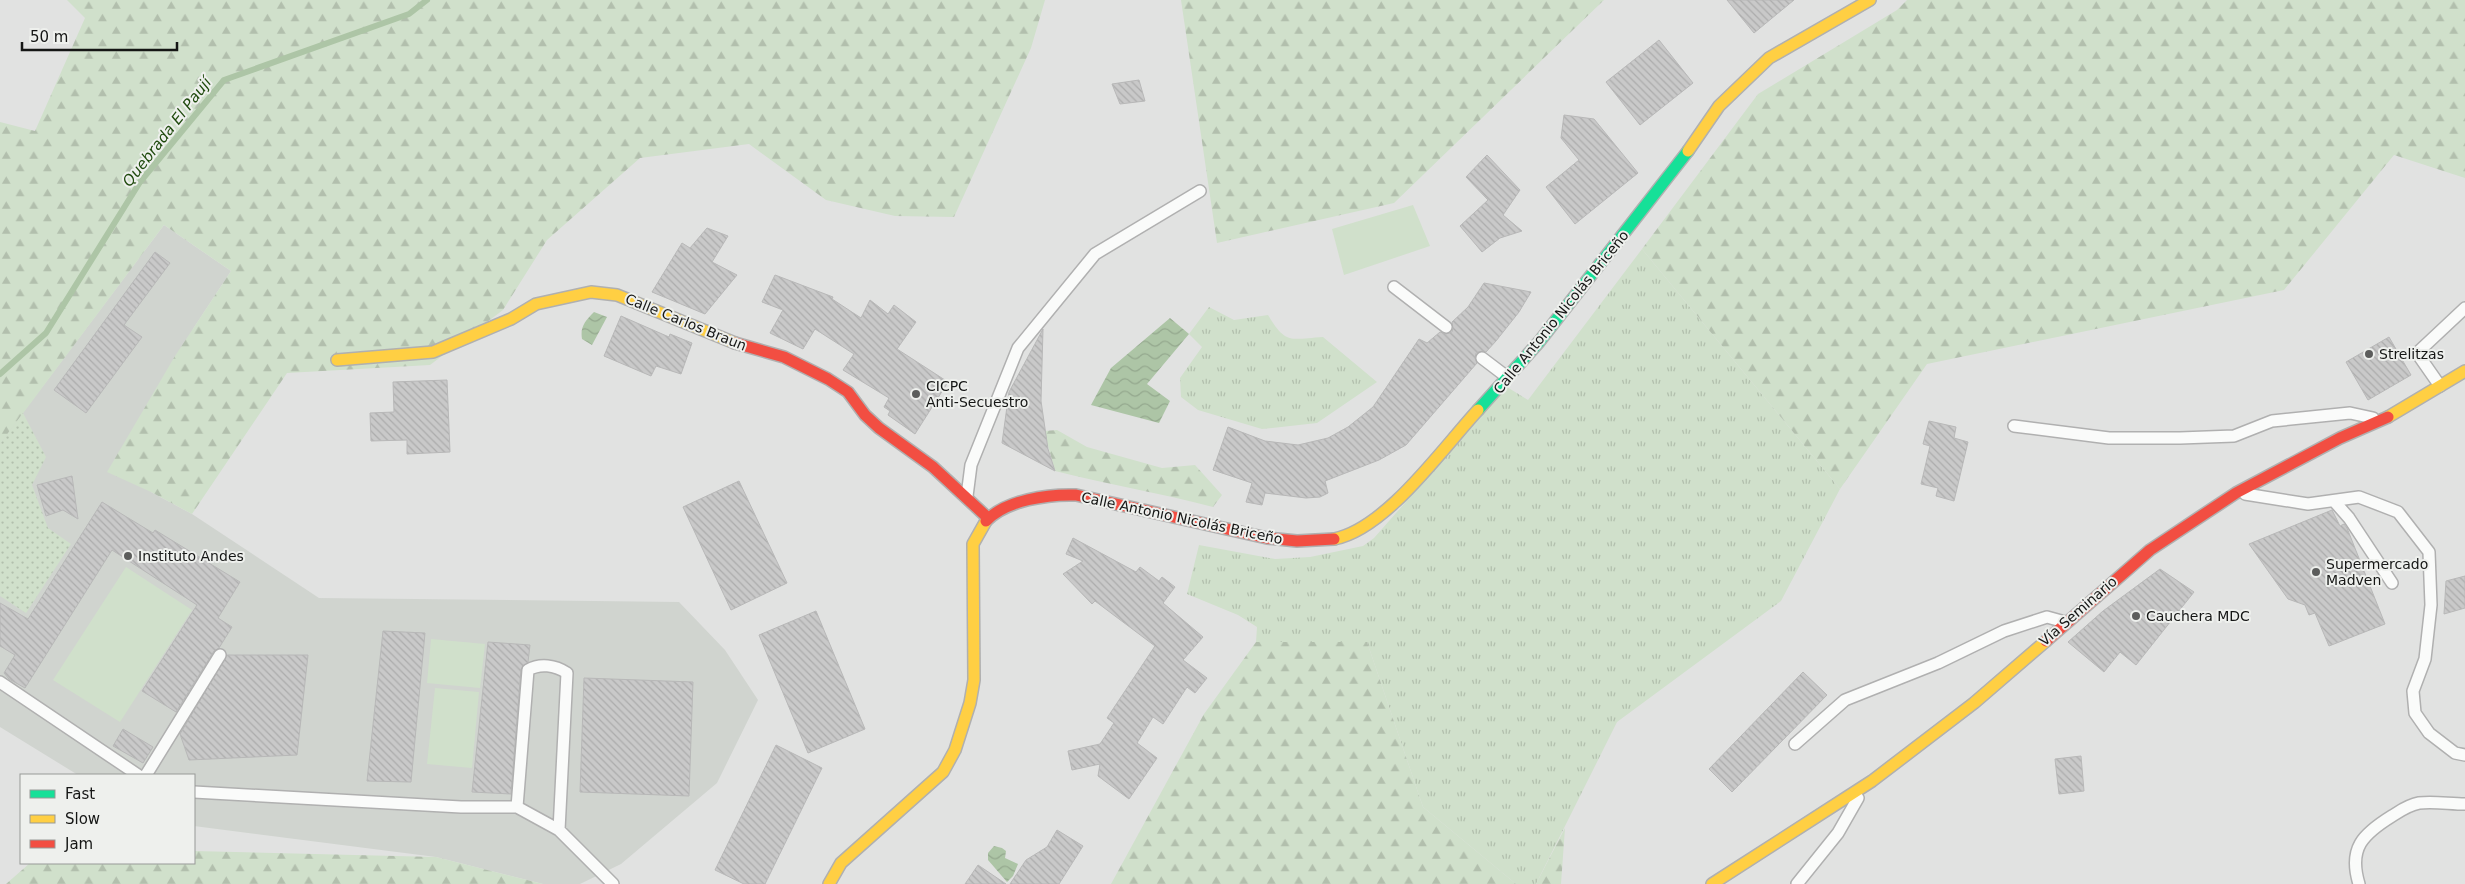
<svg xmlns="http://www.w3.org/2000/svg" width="2465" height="884" viewBox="0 0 2465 884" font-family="'DejaVu Sans',sans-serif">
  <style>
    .built { fill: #d0d4cf }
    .grass { fill: url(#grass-tufts) }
    .forest { fill: url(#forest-firs) }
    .park { fill: url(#park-dots) }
    .pitch { fill: #d0e0cb }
    .water { fill: url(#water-waves) }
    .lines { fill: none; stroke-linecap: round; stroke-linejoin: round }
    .stream { stroke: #adc5a6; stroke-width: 6 }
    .building { fill: url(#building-back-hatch); stroke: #b8b8b8 }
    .lane-casing { stroke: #b0b0b0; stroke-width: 14 }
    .fast-casing { stroke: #b0b0b0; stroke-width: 14 }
    .slow-casing { stroke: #b0b0b0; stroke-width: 14 }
    .jam-casing { stroke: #b0b0b0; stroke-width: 14 }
    .lane { stroke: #fafbfa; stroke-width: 11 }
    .fast { stroke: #16e098; stroke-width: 11 }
    .slow { stroke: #ffcf43; stroke-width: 11 }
    .jam { stroke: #f24e42; stroke-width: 11 }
    .poi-dot { fill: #5c5d5c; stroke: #eef0ed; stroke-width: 2 }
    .labels { text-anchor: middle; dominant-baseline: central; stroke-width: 4; stroke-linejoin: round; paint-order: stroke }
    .street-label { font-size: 14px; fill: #151615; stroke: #eef0ed }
    .poi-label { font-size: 14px; fill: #151615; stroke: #eef0ed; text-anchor: start }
    .water-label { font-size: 15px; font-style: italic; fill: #204b0e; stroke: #eef0ed }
  </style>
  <defs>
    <pattern id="grass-tufts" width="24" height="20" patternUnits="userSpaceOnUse" patternTransform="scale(1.25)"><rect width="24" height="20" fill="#d0e0cb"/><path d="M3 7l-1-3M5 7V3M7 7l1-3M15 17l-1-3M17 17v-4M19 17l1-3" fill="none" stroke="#b2bfad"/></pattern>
    <pattern id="forest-firs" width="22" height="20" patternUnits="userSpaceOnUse" patternTransform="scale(1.25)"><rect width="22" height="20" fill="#d0e0cb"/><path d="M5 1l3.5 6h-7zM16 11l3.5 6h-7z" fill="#b2bfad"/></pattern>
    <pattern id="park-dots" width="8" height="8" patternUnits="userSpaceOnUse" patternTransform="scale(1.25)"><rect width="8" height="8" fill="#d0e0cb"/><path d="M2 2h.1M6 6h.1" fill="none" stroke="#b2bfad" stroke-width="1.8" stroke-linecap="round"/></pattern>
    <pattern id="water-waves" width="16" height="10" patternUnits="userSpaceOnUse" patternTransform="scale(1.25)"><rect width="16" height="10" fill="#adc5a6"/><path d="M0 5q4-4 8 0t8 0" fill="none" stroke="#94a88e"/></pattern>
    <pattern id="building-back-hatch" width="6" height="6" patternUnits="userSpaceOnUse" patternTransform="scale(1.25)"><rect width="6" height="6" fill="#c9c9c9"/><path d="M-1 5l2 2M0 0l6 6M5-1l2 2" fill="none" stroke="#acacac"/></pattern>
  </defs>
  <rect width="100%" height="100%" fill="#e1e2e1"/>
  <path class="built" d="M164,225L231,271L193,329L151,492L192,514L319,598L679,602L725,650L758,700L717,783L621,864L580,884H543L436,857L194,826V775H78L0,727V443Z"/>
  <path class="grass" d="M1642,249L1840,489L1781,601L1617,722L1536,884H1516L1423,807L1367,642H1256L1257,627L1238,615L1187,594L1199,545L1275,559L1310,557L1363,546L1374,538L1507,387L1528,400Z
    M1209,307L1234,320L1268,315C1286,345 1290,339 1323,337L1377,382L1317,423L1262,429L1198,410L1181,397L1180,378L1202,347L1189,334Z"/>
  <path class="forest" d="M67,0H1045L1031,48L954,217L895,216L826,200L749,144L640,158L547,240L503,310L430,365L287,373L192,514L151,492L107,472L175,356L231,271L164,225L0,444V122L35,131L85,18Z
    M1181,0H1604L1394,203L1217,243Z
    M1907,0H2465V178L2394,155L2284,290L1927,364L1840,489L1642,249L1758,94L1897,10Z
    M1057,430L1087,447L1162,468L1195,465L1222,495L1213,507C1160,493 1107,484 1055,471L1044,431Z
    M1256,642H1367L1423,807L1516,884H1111L1204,714Z
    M1565,828L1561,884H1536Z
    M194,851L436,857L543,884H6L30,863H194Z"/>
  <path class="park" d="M23,413L46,457L32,485L48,528L71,544L26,613L0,596V444Z"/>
  <path class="pitch" d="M1413,205L1430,246L1344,275L1332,229Z
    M126,567L192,610L120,722L53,680Z
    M431,639L485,644L480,688L427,683Z
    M435,688L479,692L472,768L427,764Z"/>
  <path class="water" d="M594,312L607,317L592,345L582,339C580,327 585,321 594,312Z
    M1170,318L1189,334L1147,384L1170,401L1159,423L1091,405L1111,368Z
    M994,846L1002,848L1006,851L1005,858L1018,864L1013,876L1007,882L988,860V853Z"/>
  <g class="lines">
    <path class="stream" d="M0,374L46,333L140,182L224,80L409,14L427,0"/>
  </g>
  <path class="building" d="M1727,0H1794L1754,33Z
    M1659,40L1693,83L1640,125L1606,82Z
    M1139,80L1145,101L1120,104L1112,84Z
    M1564,115L1594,119L1638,173L1575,224L1546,187L1579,160L1561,138Z
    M1487,155L1520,190L1503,215L1522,231L1500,238L1482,252L1460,226L1488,200L1466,177Z
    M707,228L728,236L712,262L737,275L705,314L652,292L682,243L690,248Z
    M155,252L170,263L124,325L142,337L86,413L54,390Z
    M775,275L833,297L832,299L861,318L870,300L888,314L894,305L916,322L897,349L948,382L915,434L888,415L890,411L884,407L889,398L843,370L854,354L815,329L803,349L770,333L783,310L762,302Z
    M1484,283L1531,292L1519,312L1496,341L1486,352L1482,351L1476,353L1475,358L1477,363L1406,445L1379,460L1325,481L1328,493L1320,497L1306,498L1265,493L1262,505L1246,502L1252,483L1213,470L1228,427L1265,441L1298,445L1328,438L1348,427L1373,407L1419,339L1427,343L1440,332L1446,334L1452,332L1453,328L1452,322L1468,307Z
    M621,316L669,337L670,334L692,343L681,374L656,366L651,376L604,356Z
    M1043,329L1041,401L1048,449L1055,471L1002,443L1009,392Z
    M2389,337L2411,375L2368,400L2346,362Z
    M447,380L450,452L407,454V440L371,441L370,413L394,412L393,382Z
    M1929,421L1956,427L1954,438L1968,442L1954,501L1936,496L1938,488L1921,484L1930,446L1923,444Z
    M72,476L78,519L63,510L46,516L37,485Z
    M739,481L787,583L731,610L683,507Z
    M102,502L153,533L155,530L240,582L218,618L232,627L219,648L214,651L176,712L142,691L197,605L112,550L25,688L9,679L4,673L15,655L0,646V603L28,619Z
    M2332,510L2340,526L2344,524L2347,528L2385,624L2329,646L2315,613L2309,615L2305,605L2288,599L2249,544Z
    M1073,538L1136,572L1140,567L1159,581L1162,577L1175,587L1163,603L1203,637L1183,660L1207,678L1195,693L1187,687L1163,724L1153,717L1137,743L1157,758L1129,799L1098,776L1100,764L1072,770L1068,751L1100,744L1114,723L1107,718L1155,646L1095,601L1092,604L1063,574L1083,561L1066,554Z
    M2160,569L2194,592L2136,665L2120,652L2104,672L2068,642L2103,611Z
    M2465,576V608L2444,614L2446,581Z
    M816,611L865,729L808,753L759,635Z
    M383,631L425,633L411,782L367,781Z
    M488,642L530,645L528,662L521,669L511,794L472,792Z
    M227,655H308L297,755L189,760L180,734Z
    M1803,672L1827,695L1732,792L1709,769Z
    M584,678L693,682L689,796L580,792Z
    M123,729L153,747L143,763L113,746Z
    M776,745L822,768L765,884H744L715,870Z
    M2081,756L2084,791L2059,794L2055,759Z
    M1057,830L1083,846L1059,884H1010L1026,860L1047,847Z
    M978,865L1006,884H965Z"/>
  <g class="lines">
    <defs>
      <path id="lane" d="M1394,287L1446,327
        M1482,358L1507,377
        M2440,386L2417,353L2465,308
        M2014,426L2109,438H2180L2234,436L2272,421L2350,413L2373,418
        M2245,494L2308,504L2359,497L2398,512L2429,552L2431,605L2425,659L2413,691L2415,713L2429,733L2455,753L2465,755
        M967,496L971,465L1018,348L1095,254L1200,191
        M2334,501L2349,518L2392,583
        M0,682L138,775
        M1795,744L1845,700L1938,663L2004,631L2047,617L2065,622
        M146,775L220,655
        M194,792L461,807H517L559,830L613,884
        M517,807L528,670C540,663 555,665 567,673L559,830
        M1797,884L1838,833L1858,798
        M2359,884C2348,848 2363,834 2392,816C2400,811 2408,805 2419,803C2433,801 2450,804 2465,804"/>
      <path id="fast" d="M1478,410L1539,342L1688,151"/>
      <path id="slow" d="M1688,151L1719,106L1769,58L1870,0
        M337,360L433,352L511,319L536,304L591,292L617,295L735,343
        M2388,417L2465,371
        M1334,539C1386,529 1442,449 1478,410
        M829,884L841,863L943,772L955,750L970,703L974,680L973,544L986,521
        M1712,884L1872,781L1974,703L2046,641"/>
      <path id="jam" d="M735,343L784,357L828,379L848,392L865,415L879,428L933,467L988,518
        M986,521C1006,500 1048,494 1076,495L1267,538L1297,541L1334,539
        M2046,641L2150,550L2236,493L2340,438L2388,417"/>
    </defs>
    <use href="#lane" class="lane-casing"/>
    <use href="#fast" class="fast-casing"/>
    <use href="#slow" class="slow-casing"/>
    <use href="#jam" class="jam-casing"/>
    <use href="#lane" class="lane"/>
    <use href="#fast" class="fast"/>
    <use href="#slow" class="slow"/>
    <use href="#jam" class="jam"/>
  </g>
  <g class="poi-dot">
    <circle cx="2369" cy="354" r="5"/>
    <circle cx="916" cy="394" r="5"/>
    <circle cx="128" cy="556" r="5"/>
    <circle cx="2316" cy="572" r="5"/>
    <circle cx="2136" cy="616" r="5"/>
  </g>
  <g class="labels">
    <g class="street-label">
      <text transform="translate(1561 312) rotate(-51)">Calle Antonio Nicolás Briceño</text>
      <text transform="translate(686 322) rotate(22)">Calle Carlos Braun</text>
      <text transform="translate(1182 518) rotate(12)">Calle Antonio Nicolás Briceño</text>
      <text transform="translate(2078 611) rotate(-41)">Vía Seminario</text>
    </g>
    <g class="poi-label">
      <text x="2379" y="354">Strelitzas</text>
      <text x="926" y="386">CICPC<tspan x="926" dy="16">Anti-Secuestro</tspan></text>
      <text x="138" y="556">Instituto Andes</text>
      <text x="2326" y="564">Supermercado<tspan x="2326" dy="16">Madven</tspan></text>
      <text x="2146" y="616">Cauchera MDC</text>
    </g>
    <g class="water-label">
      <text transform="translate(167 132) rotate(-52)">Quebrada El Paují</text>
    </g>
  </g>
  <rect x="20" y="774" width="175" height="90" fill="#eef0ed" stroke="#979997"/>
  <rect x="30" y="790" width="25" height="8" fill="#16e098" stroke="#979997"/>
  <text x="65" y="799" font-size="15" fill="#151615">Fast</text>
  <rect x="30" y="815" width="25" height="8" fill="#ffcf43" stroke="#979997"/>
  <text x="65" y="824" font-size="15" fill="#151615">Slow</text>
  <rect x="30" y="840" width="25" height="8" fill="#f24e42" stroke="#979997"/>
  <text x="65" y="849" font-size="15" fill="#151615">Jam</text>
  <path d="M22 42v8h155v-8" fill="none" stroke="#151615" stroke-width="2.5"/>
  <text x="30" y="42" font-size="15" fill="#151615" stroke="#eef0ed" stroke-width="4" paint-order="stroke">50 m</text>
</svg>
